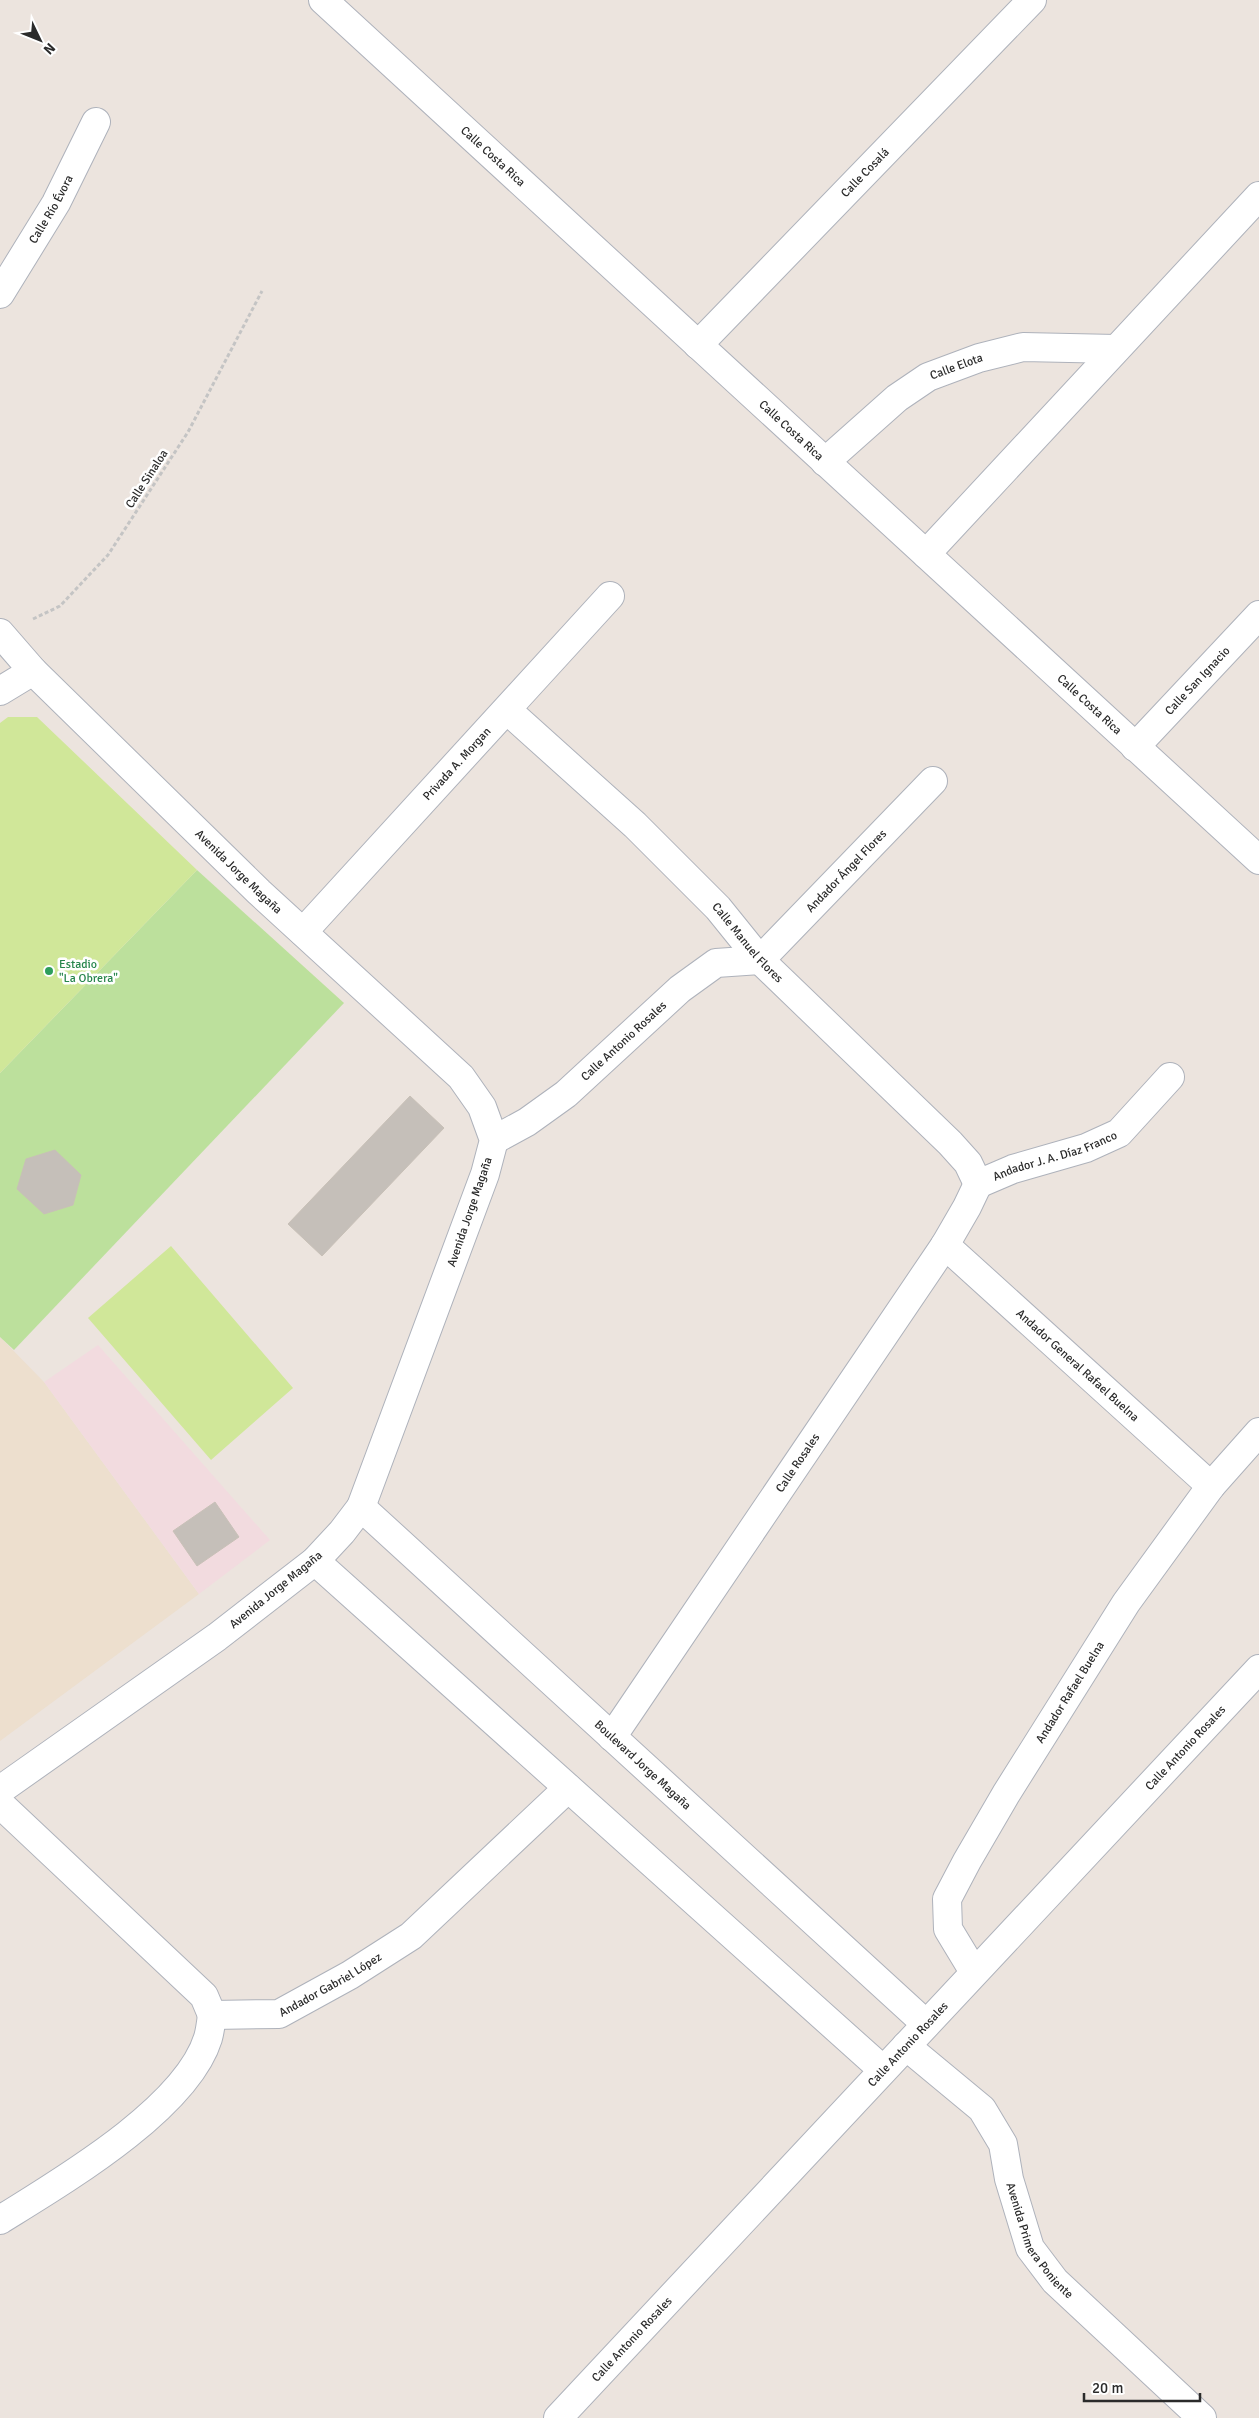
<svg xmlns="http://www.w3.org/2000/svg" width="1259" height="2418" viewBox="0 0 1259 2418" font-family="Signika,sans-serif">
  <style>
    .education { fill: #eddfce }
    .medical { fill: #f2dbdf }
    .green { fill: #bce09c }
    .pitch { fill: #d0e799 }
    .building { fill: #c5bfb9; stroke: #c8c0b7 }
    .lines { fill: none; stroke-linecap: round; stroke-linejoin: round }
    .minor-casing { stroke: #aeb2bb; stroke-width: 30 }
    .secondary-casing { stroke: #aeb2bb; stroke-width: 30 }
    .path { stroke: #c4c4c4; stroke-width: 3; stroke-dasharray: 4 2.5; stroke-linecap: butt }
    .minor { stroke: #fff; stroke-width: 28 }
    .secondary { stroke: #fff; stroke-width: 28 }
    .leisure-dot { fill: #2e9e5b; stroke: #fff; stroke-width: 2 }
    .labels { text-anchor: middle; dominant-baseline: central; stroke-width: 5; stroke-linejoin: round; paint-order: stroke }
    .street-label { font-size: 12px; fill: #2b2b2b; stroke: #fff }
    .leisure-label { font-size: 12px; fill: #27864d; stroke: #fff; text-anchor: start }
  </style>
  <rect width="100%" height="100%" fill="#ece4de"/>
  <path class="education" d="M0,1337L44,1382L199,1594L0,1741Z"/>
  <path class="medical" d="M98,1345L270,1540L199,1594L44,1382Z"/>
  <path class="green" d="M197,870L344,1003L14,1350L0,1337V1073Z"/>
  <path class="pitch" d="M8,717H37L197,870L0,1073V723Z
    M171,1246L293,1388L211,1460L88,1318Z"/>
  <path class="building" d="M410,1096L444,1128L322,1256L288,1224Z
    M55,1150L81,1175L73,1205L44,1214L17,1189L26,1159Z
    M215,1502L239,1537L197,1566L173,1531Z"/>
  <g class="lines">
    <defs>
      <g id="minor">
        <path id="s1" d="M323,0L1259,860"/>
        <path id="s2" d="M0,294L56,203L96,122"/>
        <path id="s3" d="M698,345L1032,0"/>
        <path id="s4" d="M825,462L897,398L928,377L979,358L1023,347L1116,349"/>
        <path d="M926,554L1259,196"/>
        <path d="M0,633L33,671"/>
        <path id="s5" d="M0,691L33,671L259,892L461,1077L482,1107L494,1140L485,1174L361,1507L342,1532L315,1561L217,1637L0,1790"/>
        <path id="s6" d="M507,710L635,825L718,908L760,960L950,1143L968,1163L978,1184"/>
        <path id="s7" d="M1135,747L1259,615"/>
        <path id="s8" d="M303,932L610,596"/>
        <path id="s9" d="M760,960L933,781"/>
        <path id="s10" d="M494,1140L527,1122L566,1094L680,989L716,963L760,960"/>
        <path id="s11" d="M978,1184L1013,1169L1086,1148L1119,1133L1170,1077"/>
        <path id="s12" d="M945,1245L1211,1486"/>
        <path id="s13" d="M361,1507L926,2024"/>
        <path d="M315,1561L883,2070"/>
        <path id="s14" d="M612,1737L945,1245L967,1207L978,1184"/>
        <path d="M0,1804L204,1996L212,2015"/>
        <path id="s15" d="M974,1972L948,1929L947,1899L967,1861L1006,1794L1126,1603L1211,1486L1259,1432"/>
        <path id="s16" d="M212,2015L279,2014L350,1975L411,1936L568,1788"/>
        <path id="s17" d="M906,2046L982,2109L1003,2144L1009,2179L1030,2248L1055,2281L1202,2418"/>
        <path d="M0,2220C61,2182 186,2109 208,2038C210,2031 211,2023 212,2015"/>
      </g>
      <g id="secondary">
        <path id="s18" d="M558,2418L1259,1669"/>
      </g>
    </defs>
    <use href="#minor" class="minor-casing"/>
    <use href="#secondary" class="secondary-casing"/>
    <path class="path" d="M33,619L60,606L108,555L188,432L262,291"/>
    <use href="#minor" class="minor"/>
    <use href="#secondary" class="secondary"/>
  </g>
  <circle class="leisure-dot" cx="49" cy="971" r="5"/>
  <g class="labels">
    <g class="street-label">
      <text stroke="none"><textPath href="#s1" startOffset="231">Calle Costa Rica</textPath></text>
      <text stroke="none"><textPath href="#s3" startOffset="240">Calle Cosalá</textPath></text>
      <text stroke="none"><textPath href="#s2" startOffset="99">Calle Río Évora</textPath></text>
      <text stroke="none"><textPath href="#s4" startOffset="164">Calle Elota</textPath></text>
      <text stroke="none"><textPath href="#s1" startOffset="636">Calle Costa Rica</textPath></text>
      <text transform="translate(147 479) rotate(-57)">Calle Sinaloa</text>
      <text stroke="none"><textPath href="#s7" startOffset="91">Calle San Ignacio</textPath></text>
      <text stroke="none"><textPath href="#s1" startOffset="1041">Calle Costa Rica</textPath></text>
      <text stroke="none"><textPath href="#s8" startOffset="228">Privada A. Morgan</textPath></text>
      <text stroke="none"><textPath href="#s9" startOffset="124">Andador Ángel Flores</textPath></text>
      <text stroke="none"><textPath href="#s5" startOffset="326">Avenida Jorge Magaña</textPath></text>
      <text stroke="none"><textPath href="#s6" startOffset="335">Calle Manuel Flores</textPath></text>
      <text stroke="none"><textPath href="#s10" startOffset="164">Calle Antonio Rosales</textPath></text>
      <text stroke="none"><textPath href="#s11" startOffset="82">Andador J. A. Díaz Franco</textPath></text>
      <text transform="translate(470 1212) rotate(-71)">Avenida Jorge Magaña</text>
      <text stroke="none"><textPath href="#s12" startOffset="179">Andador General Rafael Buelna</textPath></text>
      <text stroke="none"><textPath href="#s14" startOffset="331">Calle Rosales</textPath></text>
      <text transform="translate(276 1590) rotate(-39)">Avenida Jorge Magaña</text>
      <text stroke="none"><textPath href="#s15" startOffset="321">Andador Rafael Buelna</textPath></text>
      <text stroke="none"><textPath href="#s18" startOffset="918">Calle Antonio Rosales</textPath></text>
      <text stroke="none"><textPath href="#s13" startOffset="382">Boulevard Jorge Magaña</textPath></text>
      <text stroke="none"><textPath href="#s16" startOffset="126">Andador Gabriel López</textPath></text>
      <text stroke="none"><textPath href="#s18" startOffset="512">Calle Antonio Rosales</textPath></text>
      <text stroke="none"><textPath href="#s17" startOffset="245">Avenida Primera Poniente</textPath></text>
      <text stroke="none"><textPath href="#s18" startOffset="108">Calle Antonio Rosales</textPath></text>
    </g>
    <g class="leisure-label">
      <text x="59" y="964">Estadio<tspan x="59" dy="14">"La Obrera"</tspan></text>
    </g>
  </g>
  <g transform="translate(40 40) rotate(133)" stroke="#ffffff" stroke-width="4" paint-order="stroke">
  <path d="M0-4L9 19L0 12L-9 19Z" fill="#2b2b2b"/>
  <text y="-8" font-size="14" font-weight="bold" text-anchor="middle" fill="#2b2b2b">N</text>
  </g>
  <path d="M1084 2393v8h116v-8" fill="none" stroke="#2b2b2b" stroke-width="2.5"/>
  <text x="1092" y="2393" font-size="15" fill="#2b2b2b" stroke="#ffffff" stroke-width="4" paint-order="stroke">20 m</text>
</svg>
